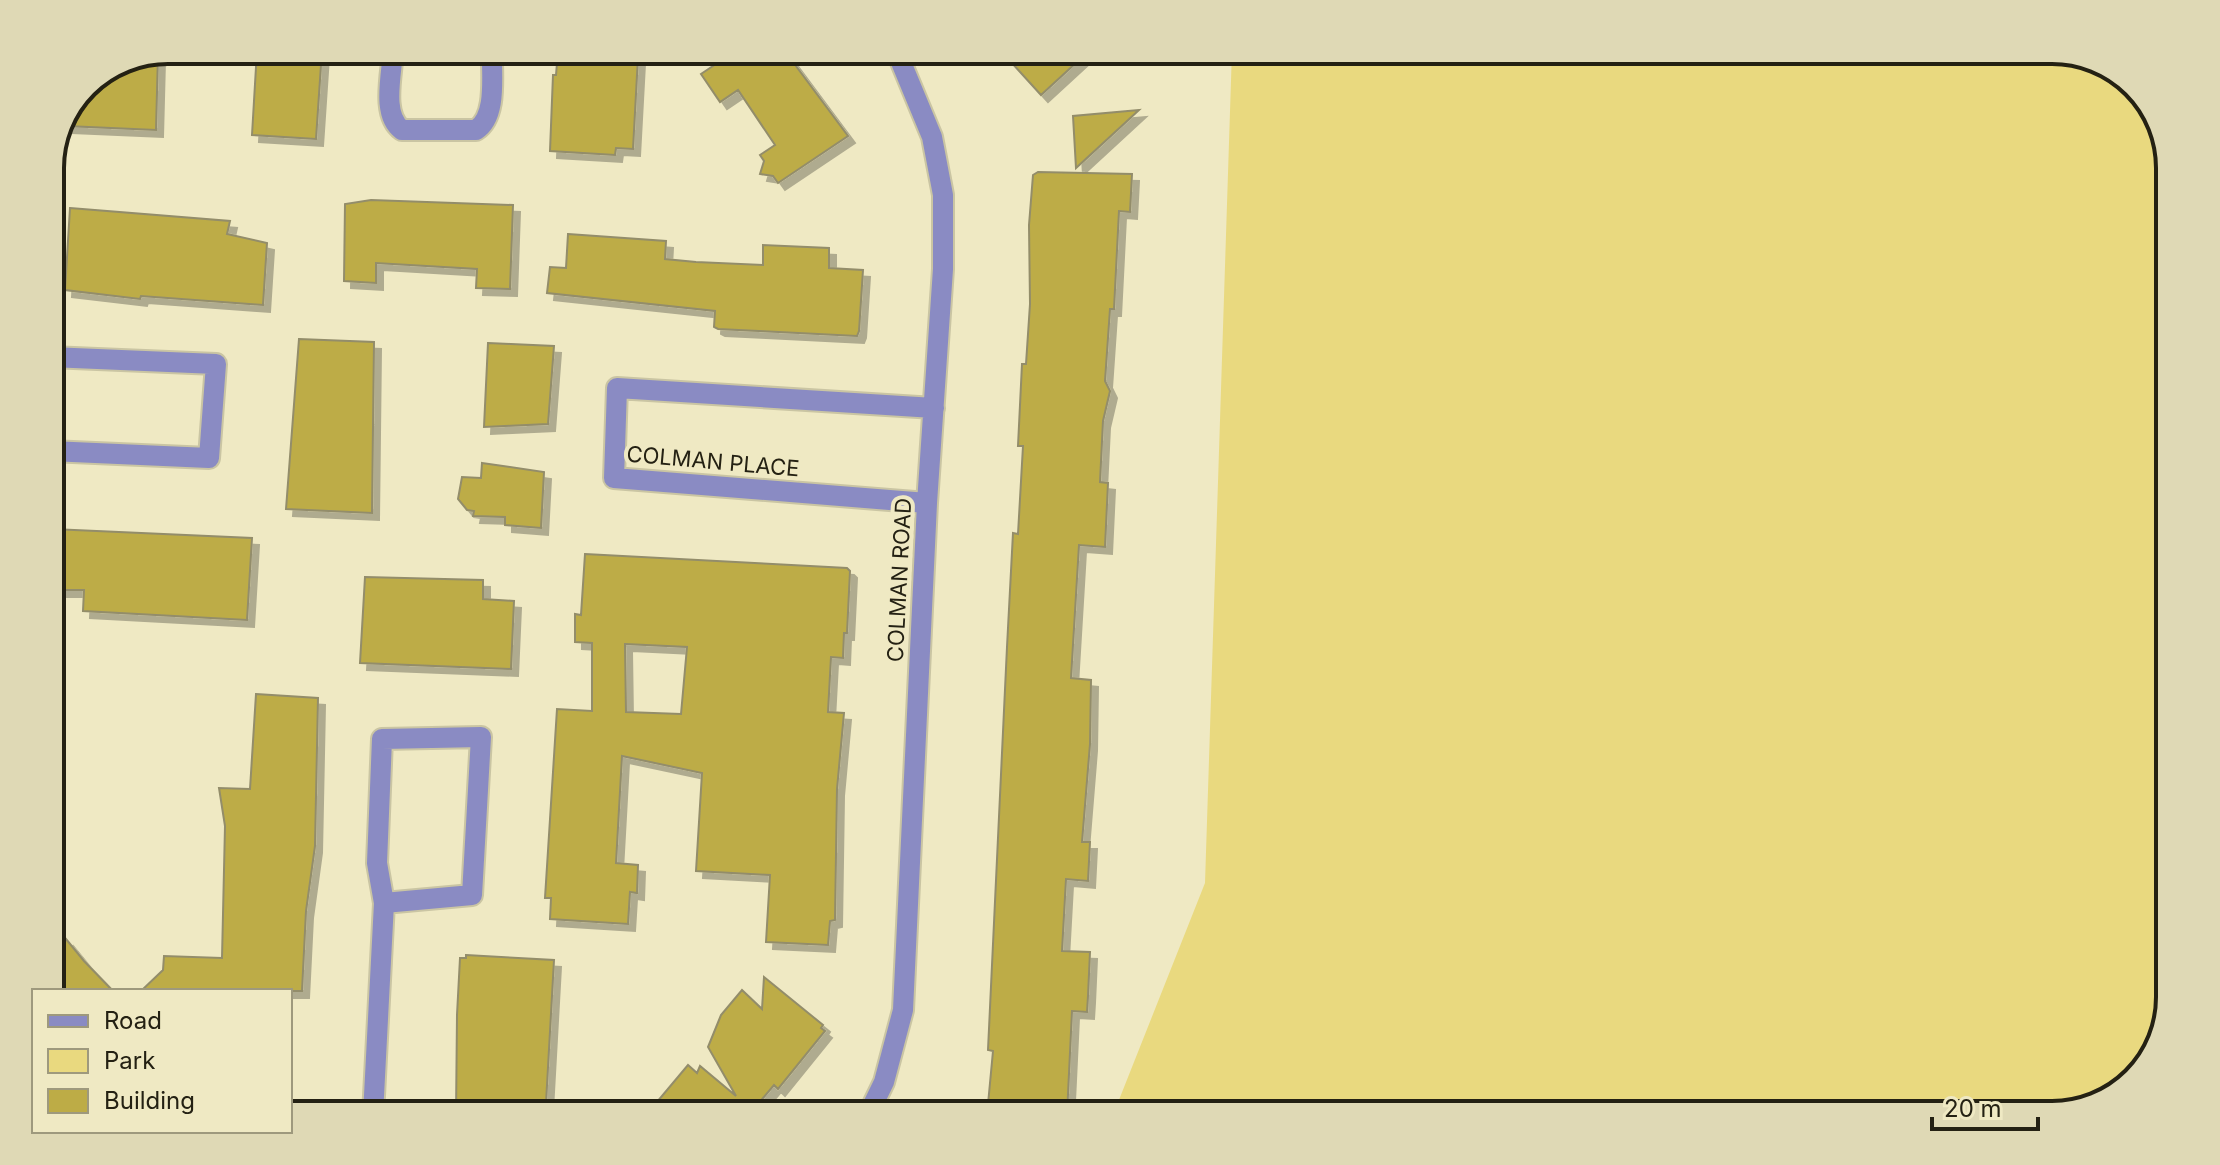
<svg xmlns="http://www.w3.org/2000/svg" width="2220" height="1165" viewBox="0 0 2220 1165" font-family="Inter,sans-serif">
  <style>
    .green { fill: #e9d97f }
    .building { fill: #bdac46; stroke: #938d6b; stroke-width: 2; fill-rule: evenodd; filter: url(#shadow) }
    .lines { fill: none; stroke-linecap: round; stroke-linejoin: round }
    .minor-casing { stroke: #cac5a3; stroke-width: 24 }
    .minor { stroke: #8a8bc3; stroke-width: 20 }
    .labels { text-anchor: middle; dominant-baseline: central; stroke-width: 8; stroke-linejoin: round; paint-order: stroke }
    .street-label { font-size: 22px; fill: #242113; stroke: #efe9c3 }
    .rim { fill: none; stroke: #242113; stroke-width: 4 }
  </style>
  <defs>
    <filter id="shadow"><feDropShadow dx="7" dy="7" stdDeviation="0" flood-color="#0004"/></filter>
  </defs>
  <rect width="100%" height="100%" fill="#efe9c3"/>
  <path class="green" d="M1232,50H2052L2105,62L2150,103L2170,160V997L2158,1050L2112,1099L2053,1115H1113L1205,883Z"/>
  <path class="building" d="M257,50H322L316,139L252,135Z
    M618,50V56L638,57L633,149L616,148L615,155L550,151L553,75H556L558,51Z
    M737,50H784L848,136L778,183L773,176L760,174L764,161L760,155L775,145L738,90L720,102L701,74Z
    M1000,50H1090L1041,95Z
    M158,54L156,130L66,126L85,84Z
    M1139,110L1076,168L1073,116Z
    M1038,172L1132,174L1130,212L1119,211L1114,309H1110L1105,381L1110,391L1103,421L1100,482L1108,483L1105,547L1079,545L1071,678L1091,680L1090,744L1082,842H1090L1088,881L1066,879L1062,951L1090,952L1088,996L1087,1012L1072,1011L1067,1115H987L993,1051L988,1050L1007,647L1013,533L1018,534L1023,446H1018L1022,364H1026L1030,304L1029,225L1033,175Z
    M371,200L513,205L510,289L476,288L477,269L376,263V283L344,281L345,204Z
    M70,208L230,221L227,234L267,243L263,305L141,296L140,299L65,290Z
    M568,234L666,241L665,259L696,262L763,265V245L829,248V268L863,270L859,331L857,336L718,329L714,327L715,311L547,293L550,267L566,268Z
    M299,339L374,342L372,513L286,509Z
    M488,343L554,346L548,424L484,427Z
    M482,463L544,472L541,528L505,525V517L473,516L474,511L467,510L458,499L462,477L481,478Z
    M52,529L252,538L247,620L83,611L84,590H51Z
    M585,554L847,568L850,571L847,633H844L843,658L831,657L828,712L844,713L837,789L835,920L830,921L828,945L766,942L770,875L696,871L702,773L622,756L616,863L638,865L637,893L630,892L628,924L550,919L551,898H545L557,709L592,711V643L575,642V614L581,615ZM625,644L687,647L681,714L626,712Z
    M365,577L483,580V599L514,601L511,669L360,663Z
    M256,694L318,698L315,846L306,911L302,991H141L163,970L164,956L222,958L225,826L219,788L250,789Z
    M66,939L84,961L113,991H50V954Z
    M466,955L554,960L546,1103L521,1100L520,1115H456L457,1015L460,958H466Z
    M764,977L823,1025L821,1028L825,1031L778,1089L774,1085L753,1110L758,1115H646L688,1065L697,1073L700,1066L736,1096L708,1047L721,1015L742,990L762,1009Z"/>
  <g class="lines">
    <defs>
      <path id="minor" d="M393,50C392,74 381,115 402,130H476C498,116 491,73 492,50
        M50,357L216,364L209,458L50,451
        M927,503L614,478L617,388L934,408
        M481,737L472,895L384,903L377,863L382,739Z
        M373,1115L384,903
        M868,1115L884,1082L903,1010L927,503L943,269V195L932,137L896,50"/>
    </defs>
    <use href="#minor" class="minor-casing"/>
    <use href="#minor" class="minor"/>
  </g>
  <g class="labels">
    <g class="street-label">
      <text transform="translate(713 461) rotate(5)">COLMAN PLACE</text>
      <text transform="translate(899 580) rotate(-87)">COLMAN ROAD</text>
    </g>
  </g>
  <path d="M0 0H2220V1165H0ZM168 64H2052A104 104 0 0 1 2156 168V997A104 104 0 0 1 2052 1101H168A104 104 0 0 1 64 997V168A104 104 0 0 1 168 64Z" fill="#dfd9b5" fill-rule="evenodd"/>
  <path class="rim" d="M168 64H2052A104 104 0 0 1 2156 168V997A104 104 0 0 1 2052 1101H168A104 104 0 0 1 64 997V168A104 104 0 0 1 168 64Z"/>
  <rect x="32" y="989" width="260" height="144" fill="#efe9c3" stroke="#9e997d" stroke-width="2"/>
  <rect x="48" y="1015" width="40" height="12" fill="#8a8bc3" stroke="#9e997d" stroke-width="2"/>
  <text x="104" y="1029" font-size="24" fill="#242113">Road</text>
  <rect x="48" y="1049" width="40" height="24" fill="#e9d97f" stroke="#9e997d" stroke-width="2"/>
  <text x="104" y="1069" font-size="24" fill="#242113">Park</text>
  <rect x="48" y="1089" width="40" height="24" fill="#bdac46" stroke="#9e997d" stroke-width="2"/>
  <text x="104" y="1109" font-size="24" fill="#242113">Building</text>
  <path d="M1932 1117v12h106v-12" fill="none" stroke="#242113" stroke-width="4"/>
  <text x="1944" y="1117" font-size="24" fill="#242113" stroke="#efe9c3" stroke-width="6" paint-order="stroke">20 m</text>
</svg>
